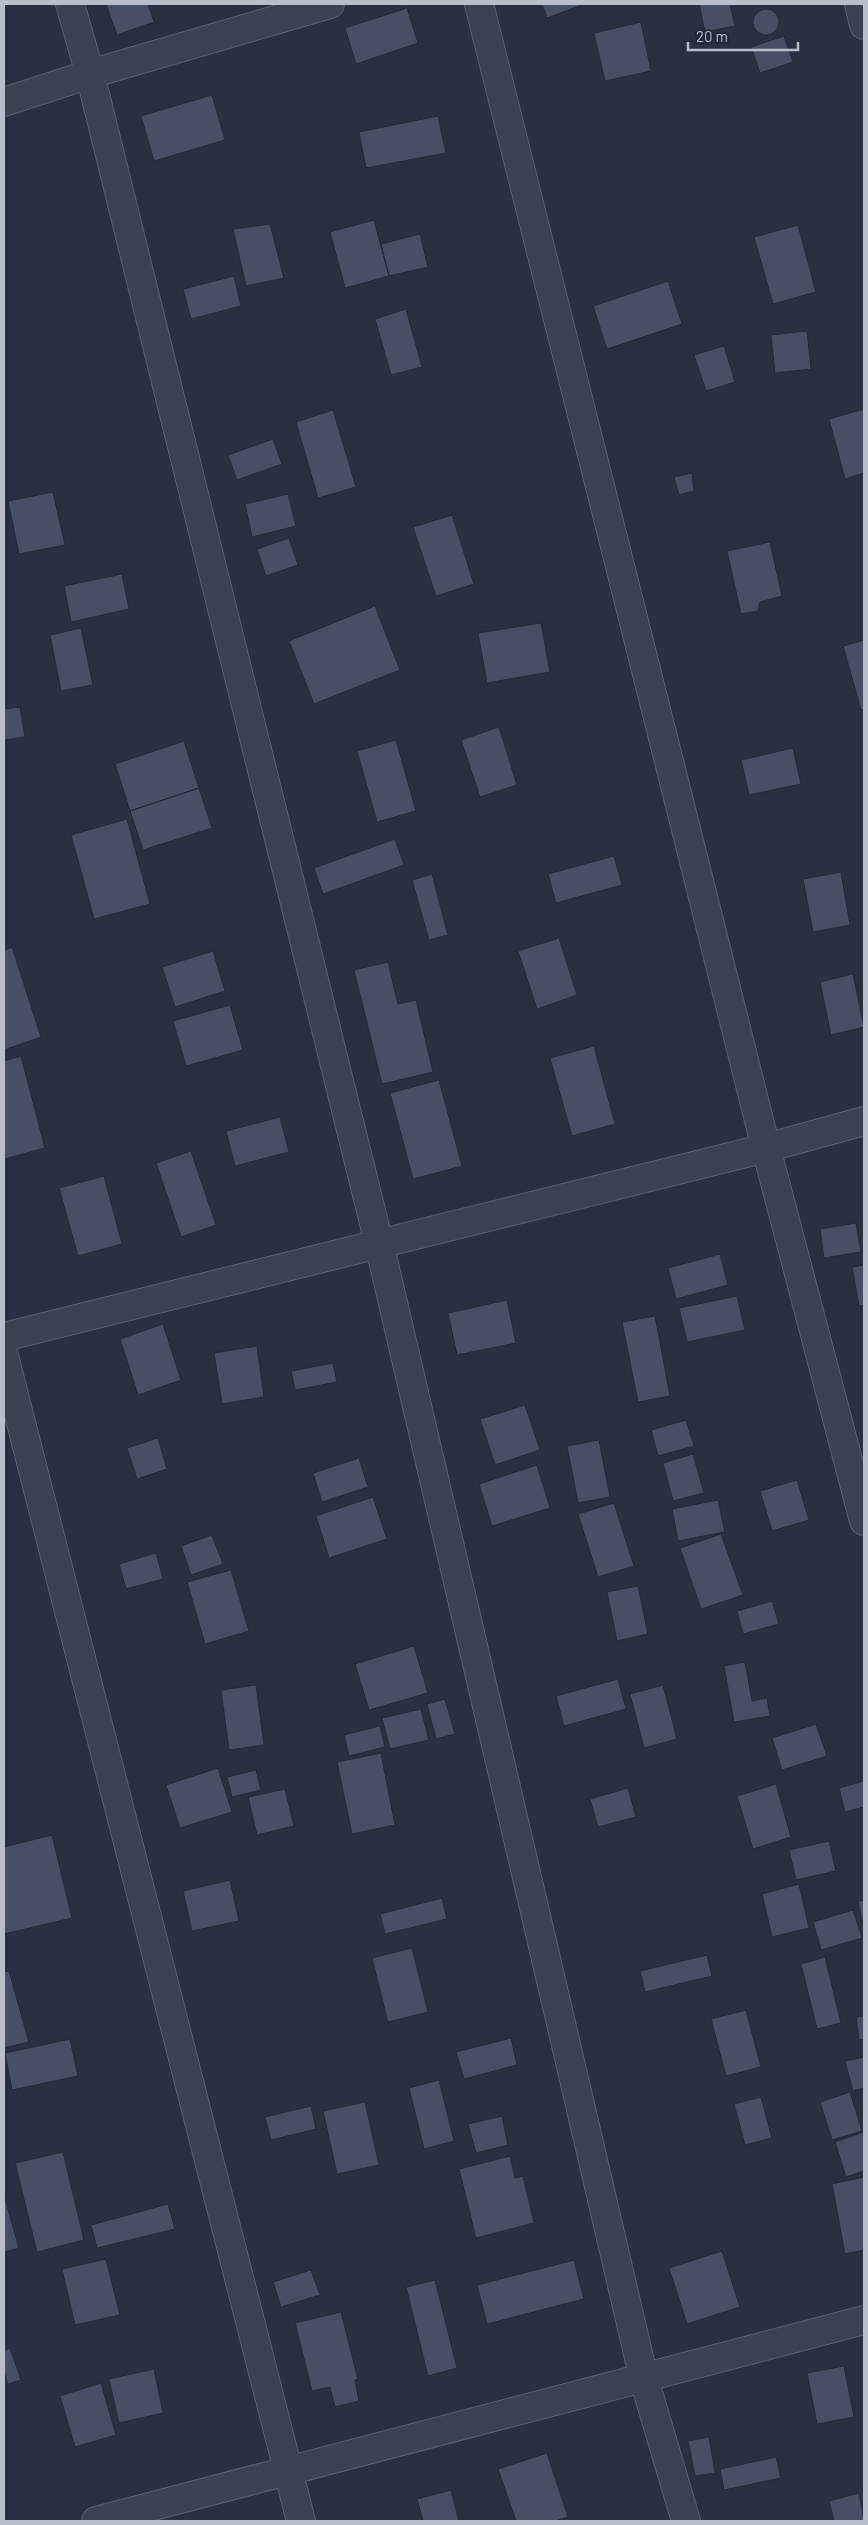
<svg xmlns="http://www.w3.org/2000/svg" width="868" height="2525" viewBox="0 0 868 2525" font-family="Barlow,sans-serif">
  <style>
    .building { fill: #474f64; stroke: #222939 }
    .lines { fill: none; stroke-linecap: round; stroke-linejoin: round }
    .street-casing { stroke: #5a606f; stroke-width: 30 }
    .street { stroke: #3c4252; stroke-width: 28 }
  </style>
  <rect width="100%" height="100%" fill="#283042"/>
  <path class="building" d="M106,4H148L154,22L117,35Z
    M542,4H584L547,18Z
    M699,4H730L735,26L705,32Z
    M407,8L418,43L356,64L345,28Z
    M753 22a13 13 0 1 1 26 0a13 13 0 1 1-26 0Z
    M641,22L651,71L605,81L594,33Z
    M784,36L793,62L760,73L751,47Z
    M212,95L225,140L154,161L141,116Z
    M438,116L446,153L366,168L359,132Z
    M374,220L389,276L345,288L330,232Z
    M270,224L284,278L246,286L233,229Z
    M798,225L816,292L773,304L754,237Z
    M420,234L428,267L389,276L381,244Z
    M234,276L241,306L191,319L183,289Z
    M668,281L682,324L607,349L593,306Z
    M406,309L422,367L391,375L375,319Z
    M807,331L811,369L775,373L771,335Z
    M724,346L735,382L706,391L694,355Z
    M864,409V473L845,479L829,419Z
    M333,410L356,487L318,498L296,422Z
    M273,439L282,464L237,480L228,455Z
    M692,473L694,491L679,495L674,477Z
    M53,492L65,545L19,554L8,501Z
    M288,494L296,526L252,537L245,504Z
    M452,515L474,584L436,596L413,527Z
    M289,538L298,565L266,576L257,549Z
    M770,542L782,596L760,602L758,611L741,614L727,551Z
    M122,574L129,609L71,622L64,586Z
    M375,606L400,670L314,704L289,641Z
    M541,623L550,672L487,683L478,633Z
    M81,628L93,685L61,691L50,635Z
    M864,640V709L861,710L843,646Z
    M20,707L25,737L4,740V709Z
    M499,727L517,785L480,797L461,740Z
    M396,740L416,811L377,822L357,751Z
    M184,741L199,788L130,811L115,764Z
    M793,748L801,784L749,795L741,760Z
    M199,788L212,828L143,850L130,811Z
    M127,819L150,904L94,919L71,835Z
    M395,839L404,865L323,894L314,868Z
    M614,856L622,885L556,903L548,874Z
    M841,872L850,925L813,932L803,879Z
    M432,874L448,935L429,940L412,880Z
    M559,938L577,995L537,1009L518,951Z
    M12,947L41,1037L4,1050V950Z
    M213,951L225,991L175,1007L162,967Z
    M388,962L398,1004L416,1000L433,1072L382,1084L354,970Z
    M853,974L864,1027L831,1035L820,982Z
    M230,1005L243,1050L186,1066L173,1021Z
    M594,1046L615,1124L572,1136L550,1058Z
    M21,1056L45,1148L4,1159V1061Z
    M439,1080L462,1166L413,1179L390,1093Z
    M280,1117L289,1152L235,1166L226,1131Z
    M191,1151L216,1225L181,1237L156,1163Z
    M104,1176L122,1244L78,1256L59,1188Z
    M856,1223L861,1252L824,1258L820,1229Z
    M720,1254L728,1285L676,1299L668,1268Z
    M864,1265V1305L859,1306L852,1267Z
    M737,1296L745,1330L687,1342L679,1308Z
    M507,1300L516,1343L457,1355L448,1313Z
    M655,1316L670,1396L638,1402L622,1322Z
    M163,1324L181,1380L138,1395L120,1339Z
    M257,1346L264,1397L222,1404L214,1353Z
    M333,1363L337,1382L295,1390L291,1371Z
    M525,1405L540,1450L495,1465L480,1419Z
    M686,1420L694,1446L658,1456L651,1430Z
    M158,1438L167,1469L137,1479L127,1448Z
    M599,1440L610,1497L578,1503L567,1446Z
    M693,1454L704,1493L673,1501L663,1463Z
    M359,1458L368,1487L322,1502L313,1473Z
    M537,1465L550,1508L492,1526L479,1484Z
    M797,1480L809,1520L772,1531L760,1491Z
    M373,1497L387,1539L329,1558L316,1516Z
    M718,1500L725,1532L678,1541L672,1509Z
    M614,1503L634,1566L598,1577L578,1514Z
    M721,1534L743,1595L701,1609L680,1548Z
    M212,1535L223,1564L191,1575L181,1546Z
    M156,1553L163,1579L126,1589L119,1564Z
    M231,1570L249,1631L205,1644L187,1582Z
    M638,1586L648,1634L617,1641L607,1592Z
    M772,1601L779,1624L743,1634L737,1611Z
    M414,1646L428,1693L369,1710L355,1664Z
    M745,1662L752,1701L767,1698L770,1716L734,1722L724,1666Z
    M618,1679L626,1709L564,1726L556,1696Z
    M256,1685L264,1745L229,1750L221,1690Z
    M663,1685L677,1739L644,1748L630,1694Z
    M445,1699L455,1734L436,1739L427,1704Z
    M421,1709L429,1740L390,1749L382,1718Z
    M816,1724L827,1756L782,1770L772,1738Z
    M380,1726L385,1747L349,1756L344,1735Z
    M381,1753L395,1825L352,1834L337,1762Z
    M218,1768L232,1812L180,1828L166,1785Z
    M256,1770L261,1790L232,1797L227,1777Z
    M864,1781V1807L845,1812L839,1788Z
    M776,1784L791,1837L753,1849L737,1796Z
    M628,1788L636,1817L598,1827L590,1799Z
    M285,1789L294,1826L257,1835L248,1797Z
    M52,1835L72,1918L4,1934V1847Z
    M829,1841L836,1871L796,1880L789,1850Z
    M230,1880L239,1921L192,1931L183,1891Z
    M799,1884L809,1928L772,1937L762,1894Z
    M442,1898L447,1919L385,1934L380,1914Z
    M864,1900V1930L858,1901Z
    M853,1910L862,1938L821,1950L813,1922Z
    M412,1948L428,2012L388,2022L372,1958Z
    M707,1955L712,1976L645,1992L640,1971Z
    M825,1957L841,2023L817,2029L801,1964Z
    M9,1971L29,2042L4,2048V1972Z
    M746,2010L761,2067L726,2076L711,2019Z
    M864,2016V2039L859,2040L856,2017Z
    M511,2038L517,2065L464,2079L456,2052Z
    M70,2039L78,2076L12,2090L5,2053Z
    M864,2057V2088L853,2091L845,2061Z
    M439,2080L454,2141L424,2149L409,2088Z
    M850,2092L862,2131L832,2140L820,2102Z
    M761,2097L772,2138L745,2145L734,2104Z
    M365,2102L379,2165L337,2174L323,2111Z
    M311,2106L316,2129L271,2140L265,2117Z
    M502,2116L508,2145L476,2153L468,2124Z
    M864,2132V2171L846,2177L835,2142Z
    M63,2152L84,2240L37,2252L15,2163Z
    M510,2156L515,2178L523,2176L534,2223L476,2238L459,2169Z
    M864,2177V2250L845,2254L832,2184Z
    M4,2195L19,2248L4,2252Z
    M168,2204L175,2229L97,2248L91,2225Z
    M722,2251L740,2307L687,2324L669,2268Z
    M106,2259L120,2315L75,2325L62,2269Z
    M574,2260L584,2299L487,2324L477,2285Z
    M311,2270L320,2295L281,2307L273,2282Z
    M435,2280L457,2368L428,2376L406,2287Z
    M341,2312L358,2379L355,2380L359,2401L335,2407L330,2387L312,2391L295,2323Z
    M10,2348L21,2380L8,2384L4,2372V2351Z
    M844,2366L854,2417L817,2424L807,2373Z
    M154,2369L163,2413L119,2423L109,2379Z
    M101,2383L116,2435L75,2447L60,2396Z
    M709,2437L715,2473L695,2476L688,2441Z
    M547,2453L568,2517L555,2521H516L498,2469Z
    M776,2457L781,2478L724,2490L720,2469Z
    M451,2490L459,2521H423L417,2499Z
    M859,2493L864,2521H834L829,2501Z"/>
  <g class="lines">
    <defs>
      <path id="street" d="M70,4L90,74L379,1243L644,2379L686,2521
        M479,4L766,1148L864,1521
        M859,4L864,25
        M4,102L90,74L330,4
        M4,1337L766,1148L864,1121
        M4,1356L301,2521
        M96,2521L864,2320"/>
    </defs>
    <use href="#street" class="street-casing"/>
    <use href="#street" class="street"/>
  </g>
  <rect width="868" height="2525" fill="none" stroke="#b9becc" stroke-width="10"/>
  <path d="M688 42v8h110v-8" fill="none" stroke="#b9becc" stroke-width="2.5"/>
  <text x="696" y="42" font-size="15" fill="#b9becc" stroke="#202737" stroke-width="4" paint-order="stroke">20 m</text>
</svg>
